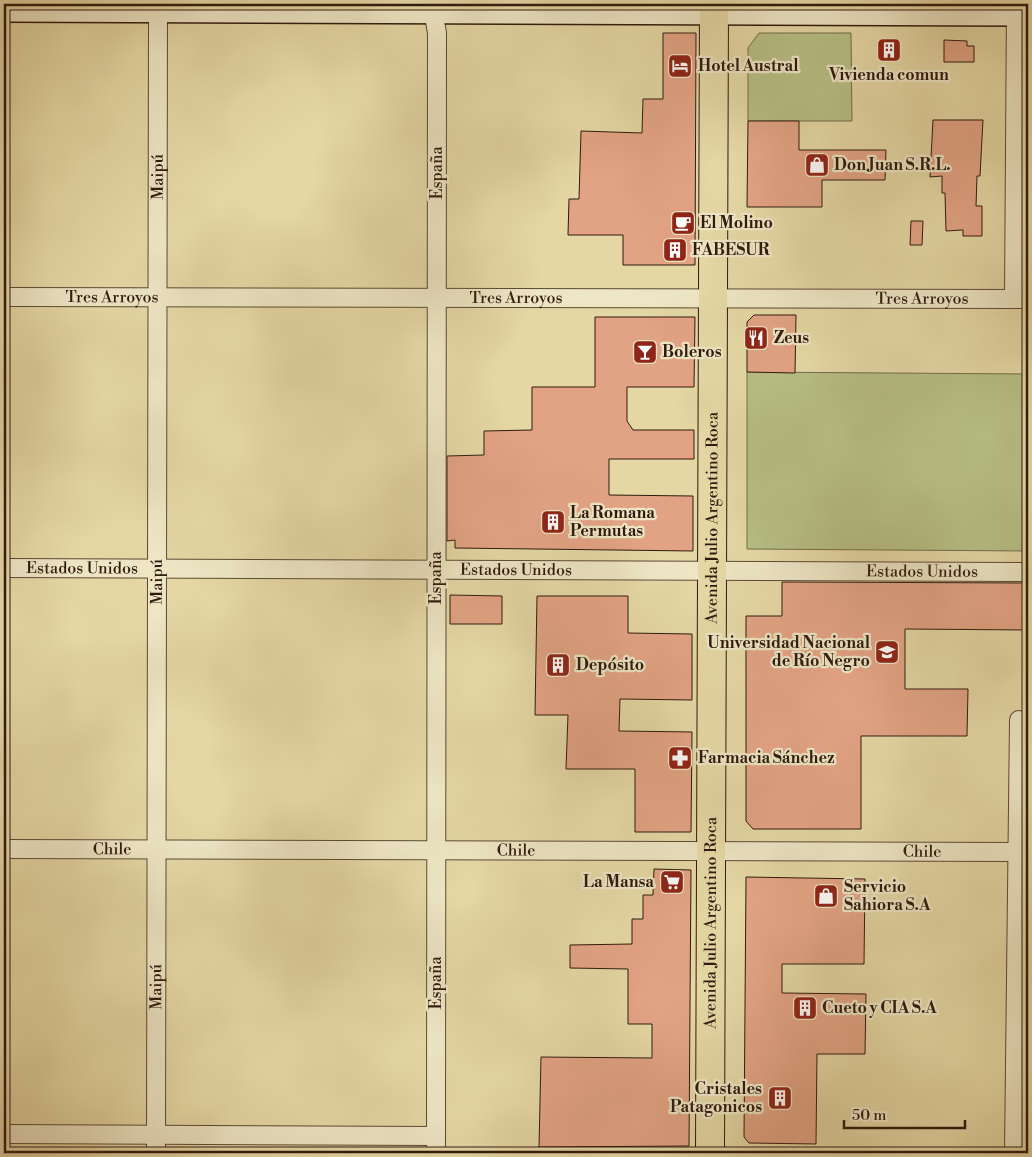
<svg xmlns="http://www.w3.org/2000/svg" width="1032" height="1157" viewBox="0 0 1032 1157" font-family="'Libre Bodoni',serif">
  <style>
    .green { fill: #b6be84; stroke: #736c49 }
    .building { fill: #e2a384; stroke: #301a0e }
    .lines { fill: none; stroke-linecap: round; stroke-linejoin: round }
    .street-casing { stroke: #5d4934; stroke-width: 20 }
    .secondary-casing { stroke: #301a0e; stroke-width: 28 }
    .primary-casing { stroke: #301a0e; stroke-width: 30 }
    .street { stroke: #ede5c4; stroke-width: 18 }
    .secondary { stroke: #ede5c4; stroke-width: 25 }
    .primary { stroke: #e4d7a4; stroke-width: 28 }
    .labels { text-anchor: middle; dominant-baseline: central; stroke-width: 4.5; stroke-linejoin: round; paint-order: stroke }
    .poi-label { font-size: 16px; font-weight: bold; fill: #301a0e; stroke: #ede5c4; text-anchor: start }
    .street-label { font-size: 16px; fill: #301a0e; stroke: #ede5c4 }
  </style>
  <rect width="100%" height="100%" fill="#e4d7a4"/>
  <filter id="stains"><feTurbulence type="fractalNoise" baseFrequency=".004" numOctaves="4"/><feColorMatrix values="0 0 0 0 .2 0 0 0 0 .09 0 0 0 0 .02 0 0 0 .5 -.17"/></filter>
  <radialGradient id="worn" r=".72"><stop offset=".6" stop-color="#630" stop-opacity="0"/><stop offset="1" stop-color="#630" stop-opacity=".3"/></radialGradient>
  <path class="green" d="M759,33H851L852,121H748V48Z
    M747,372L1028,374V551L747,549Z"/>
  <path class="building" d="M663,33H696L695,265H623V235H568L569,199H579L581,131L642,133L643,99H663Z
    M944,40L967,41V46H974V62H944Z
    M896,41V58L882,59V42Z
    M933,120H983L980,176H977L976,206H982V236H963V230L946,231L945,193H942V176L930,177Z
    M748,121H799V150H886L885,180H822V207H747Z
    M911,221H923L922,245H910Z
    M754,315H796L795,373L747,372V322Z
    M595,317H695L694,387H627V421L633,430H694V459H609V495L693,496V551L455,548V540L447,541V456L484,455V431L532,430V387H595Z
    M782,582L1028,583V630L905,629V689H968L967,736H861V829H753L746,821V616H782Z
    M450,595L502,596V624H450Z
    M537,596H628V633L692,634V700L620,699L619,731L692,732L691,832H635V769H566L568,715H535Z
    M654,869L691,870L689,1146L539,1147L541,1057L652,1058V1024H628V969L570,968V945L632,944V919H643V895H653Z
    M746,877L865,879L864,964H782V993L866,994L865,1054H817L816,1144L749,1143L744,1137Z"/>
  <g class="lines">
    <defs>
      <g id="street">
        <path d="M432,4L437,33L436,1153"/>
        <path id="s1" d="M4,297L1028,299"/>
        <path d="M1014,299L1016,4"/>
        <path id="s2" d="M4,568L1028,572"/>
        <path id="s3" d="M4,849L1028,852"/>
        <path d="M4,1134L436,1136"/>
        <path id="s4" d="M156,1153L158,10"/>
        <path d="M1014,1153L1019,720"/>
      </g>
      <path id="secondary" d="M4,9L1028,13"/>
      <g id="primary">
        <path id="s5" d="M710,1153L714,4"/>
      </g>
    </defs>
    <use href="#street" class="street-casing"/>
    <use href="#secondary" class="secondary-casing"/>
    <use href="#primary" class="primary-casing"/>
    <use href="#street" class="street"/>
    <use href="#secondary" class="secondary"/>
    <use href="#primary" class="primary"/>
  </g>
  <defs>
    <symbol id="building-square" viewBox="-11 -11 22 22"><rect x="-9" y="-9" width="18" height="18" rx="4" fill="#8f2418" stroke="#ede5c4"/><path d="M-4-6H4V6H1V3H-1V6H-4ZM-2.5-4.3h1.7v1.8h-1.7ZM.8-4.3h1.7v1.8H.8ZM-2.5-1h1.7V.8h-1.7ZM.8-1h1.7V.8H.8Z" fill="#fff"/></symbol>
    <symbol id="hotel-square" viewBox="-11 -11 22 22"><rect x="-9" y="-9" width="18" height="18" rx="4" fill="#8f2418" stroke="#ede5c4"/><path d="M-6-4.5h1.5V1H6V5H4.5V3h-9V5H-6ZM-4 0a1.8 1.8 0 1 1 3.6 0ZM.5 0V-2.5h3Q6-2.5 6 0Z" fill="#fff"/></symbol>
    <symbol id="shop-square" viewBox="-11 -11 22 22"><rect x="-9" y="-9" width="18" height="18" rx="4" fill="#8f2418" stroke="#ede5c4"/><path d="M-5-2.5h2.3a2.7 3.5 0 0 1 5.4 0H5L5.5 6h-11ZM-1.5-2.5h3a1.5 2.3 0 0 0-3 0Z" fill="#fff"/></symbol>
    <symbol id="cafe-square" viewBox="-11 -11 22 22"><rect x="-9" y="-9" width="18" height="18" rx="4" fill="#8f2418" stroke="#ede5c4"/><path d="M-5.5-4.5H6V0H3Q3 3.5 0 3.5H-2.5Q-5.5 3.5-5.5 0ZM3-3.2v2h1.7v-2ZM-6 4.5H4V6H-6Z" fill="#fff"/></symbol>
    <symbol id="restaurant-square" viewBox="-11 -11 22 22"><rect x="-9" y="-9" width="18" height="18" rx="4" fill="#8f2418" stroke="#ede5c4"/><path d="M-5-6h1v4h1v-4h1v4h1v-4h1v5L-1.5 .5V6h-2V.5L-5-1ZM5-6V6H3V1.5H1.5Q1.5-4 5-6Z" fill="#fff"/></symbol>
    <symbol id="bar-square" viewBox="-11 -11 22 22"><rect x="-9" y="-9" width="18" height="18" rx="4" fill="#8f2418" stroke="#ede5c4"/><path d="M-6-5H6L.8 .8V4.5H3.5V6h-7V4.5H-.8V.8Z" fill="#fff"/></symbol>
    <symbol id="university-square" viewBox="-11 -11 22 22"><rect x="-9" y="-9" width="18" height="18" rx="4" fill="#8f2418" stroke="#ede5c4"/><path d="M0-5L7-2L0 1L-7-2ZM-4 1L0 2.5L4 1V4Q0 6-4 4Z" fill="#fff"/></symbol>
    <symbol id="pharmacy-square" viewBox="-11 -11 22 22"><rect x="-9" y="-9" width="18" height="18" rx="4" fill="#8f2418" stroke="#ede5c4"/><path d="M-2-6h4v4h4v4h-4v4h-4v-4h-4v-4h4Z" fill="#fff"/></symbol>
    <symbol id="supermarket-square" viewBox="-11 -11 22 22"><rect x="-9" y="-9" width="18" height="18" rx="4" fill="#8f2418" stroke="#ede5c4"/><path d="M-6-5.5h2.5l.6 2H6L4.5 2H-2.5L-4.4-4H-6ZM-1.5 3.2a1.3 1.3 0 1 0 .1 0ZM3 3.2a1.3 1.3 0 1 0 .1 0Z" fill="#fff"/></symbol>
  </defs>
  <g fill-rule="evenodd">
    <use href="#building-square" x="875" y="36" width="28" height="28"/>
    <use href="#hotel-square" x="666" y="52" width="28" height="28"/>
    <use href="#shop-square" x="803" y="151" width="28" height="28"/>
    <use href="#cafe-square" x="669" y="209" width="28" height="28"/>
    <use href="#building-square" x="661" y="236" width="28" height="28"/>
    <use href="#restaurant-square" x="742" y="324" width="28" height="28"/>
    <use href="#bar-square" x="631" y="338" width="28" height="28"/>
    <use href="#building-square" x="539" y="508" width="28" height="28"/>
    <use href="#university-square" x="873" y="638" width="28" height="28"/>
    <use href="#building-square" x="544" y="651" width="28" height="28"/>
    <use href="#pharmacy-square" x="666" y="744" width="28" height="28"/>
    <use href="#supermarket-square" x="658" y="868" width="28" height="28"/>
    <use href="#shop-square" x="812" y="882" width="28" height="28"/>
    <use href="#building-square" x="791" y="994" width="28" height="28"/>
    <use href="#building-square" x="766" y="1084" width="28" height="28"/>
  </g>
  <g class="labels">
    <g class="poi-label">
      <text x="698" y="66">Hotel Austral</text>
      <text x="889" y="75" text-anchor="middle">Vivienda comun</text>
      <text x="834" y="165">Don Juan S.R.L.</text>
      <text x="700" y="223">El Molino</text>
      <text x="692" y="250">FABESUR</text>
      <text x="774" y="338">Zeus</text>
      <text x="662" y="352">Boleros</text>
      <text x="570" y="513">La Romana<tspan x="570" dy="18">Permutas</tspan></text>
      <text x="870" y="643" text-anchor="end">Universidad Nacional<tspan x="870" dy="18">de Río Negro</tspan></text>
      <text x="576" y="665">Depósito</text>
      <text x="698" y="758">Farmacia Sánchez</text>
      <text x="654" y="882" text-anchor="end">La Mansa</text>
      <text x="844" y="887">Servicio<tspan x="844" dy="18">Sahiora S.A</tspan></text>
      <text x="822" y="1008">Cueto y CIA S.A</text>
      <text x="762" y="1089" text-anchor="end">Cristales<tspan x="762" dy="18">Patagonicos</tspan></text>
    </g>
    <g class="street-label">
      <text transform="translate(437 173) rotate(-90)">España</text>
      <text stroke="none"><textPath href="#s4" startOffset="976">Maipú</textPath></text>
      <text stroke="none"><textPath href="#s1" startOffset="108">Tres Arroyos</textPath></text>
      <text stroke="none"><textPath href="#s1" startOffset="512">Tres Arroyos</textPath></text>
      <text stroke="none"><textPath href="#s1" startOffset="918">Tres Arroyos</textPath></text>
      <text stroke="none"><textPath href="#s5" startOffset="635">Avenida Julio Argentino Roca</textPath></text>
      <text stroke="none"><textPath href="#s2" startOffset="78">Estados Unidos</textPath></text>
      <text stroke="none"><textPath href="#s2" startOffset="512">Estados Unidos</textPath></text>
      <text stroke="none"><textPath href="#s2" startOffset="918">Estados Unidos</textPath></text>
      <text transform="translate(436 578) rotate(-90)">España</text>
      <text stroke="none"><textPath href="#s4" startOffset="571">Maipú</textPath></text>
      <text stroke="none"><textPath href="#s3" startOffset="108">Chile</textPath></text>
      <text stroke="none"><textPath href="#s3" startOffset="512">Chile</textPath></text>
      <text stroke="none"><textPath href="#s3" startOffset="918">Chile</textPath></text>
      <text stroke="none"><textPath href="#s5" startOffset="230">Avenida Julio Argentino Roca</textPath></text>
      <text transform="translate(436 983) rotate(-90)">España</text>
      <text stroke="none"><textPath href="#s4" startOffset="166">Maipú</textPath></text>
    </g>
  </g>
  <rect width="1032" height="1157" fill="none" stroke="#e4d7a4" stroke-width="20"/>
  <rect x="5" y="5" width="1022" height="1147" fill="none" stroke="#301a0e" stroke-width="2.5"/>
  <rect x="10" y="10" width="1012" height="1137" fill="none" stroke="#301a0e"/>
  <path d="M844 1120v8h121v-8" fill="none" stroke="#301a0e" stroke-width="2.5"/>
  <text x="852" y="1120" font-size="15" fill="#301a0e" stroke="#ede5c4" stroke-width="4" paint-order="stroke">50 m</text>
  <rect width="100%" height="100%" filter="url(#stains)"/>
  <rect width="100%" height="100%" fill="url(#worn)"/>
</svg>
